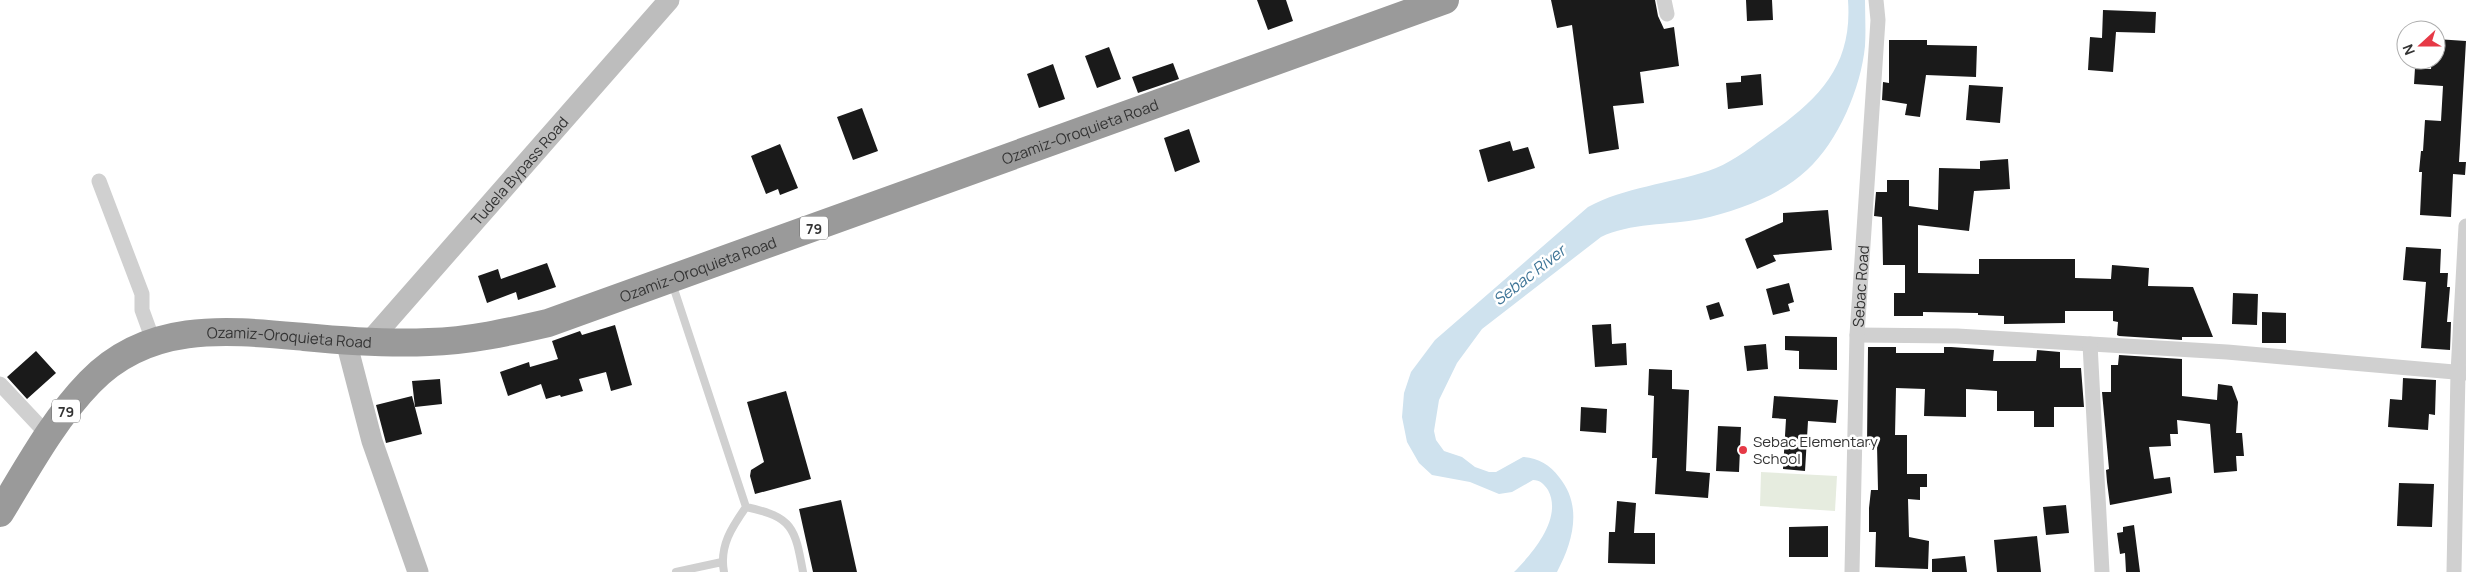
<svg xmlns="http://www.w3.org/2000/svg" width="2466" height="572" viewBox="0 0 2466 572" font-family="Manrope,sans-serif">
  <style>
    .green { fill: #e6ecdf }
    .water { fill: #cfe2ee }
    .building { fill: #1a1a1a }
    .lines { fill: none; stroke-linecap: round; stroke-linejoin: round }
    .lane { stroke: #d0d0d0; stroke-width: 8 }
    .street { stroke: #d0d0d0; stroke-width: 15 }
    .secondary { stroke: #bdbdbd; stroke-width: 21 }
    .highway { stroke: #9a9a9a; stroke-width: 28 }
    .poi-dot { fill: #e63946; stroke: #fff; stroke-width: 2 }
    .labels { text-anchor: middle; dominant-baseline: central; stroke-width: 5; stroke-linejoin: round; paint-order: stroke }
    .shield { fill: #fff; stroke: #707070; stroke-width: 1 }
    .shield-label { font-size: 14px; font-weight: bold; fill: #333 }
    .street-label { font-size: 15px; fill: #333; stroke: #fff }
    .poi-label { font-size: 15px; fill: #333; stroke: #fff; text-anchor: start }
    .water-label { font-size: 16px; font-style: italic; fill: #3f7597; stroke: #fff }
  </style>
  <rect width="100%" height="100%" fill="#fff"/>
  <path class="green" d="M1761,472L1837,476L1835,511L1760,506Z"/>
  <path class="water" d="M1848,0H1865C1865,15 1866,30 1865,46C1861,88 1838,142 1807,170C1779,196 1737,211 1701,219C1669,225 1629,223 1601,237L1482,329L1457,363L1439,400L1434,431L1436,440L1444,451L1462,457L1475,467L1489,472H1496L1523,457C1538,458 1550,465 1559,477C1583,506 1573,542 1557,572H1514C1533,553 1563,518 1548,490C1544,484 1540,480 1533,480L1512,492L1499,494L1470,482L1432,475L1419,463L1407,442L1402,417L1404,393L1411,372L1435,340L1588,207C1625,187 1668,184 1708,171C1728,165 1747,150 1764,138C1816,101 1853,69 1848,0Z"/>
  <path class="building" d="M1257,0H1286L1293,21L1268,30Z
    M1551,0H1655L1658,16L1664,29L1674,27L1679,66L1640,72L1644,103L1613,106L1619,149L1589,154L1572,25L1557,28Z
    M1746,0H1772L1773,20L1747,21Z
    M2103,10L2156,12L2155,33L2116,32L2113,72L2088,70L2090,37L2102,38Z
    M2436,39L2466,41L2459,162H2466L2465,175L2453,174L2451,217L2420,215L2422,172H2419L2421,151H2423L2425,120L2441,121L2443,86L2414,84L2415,68L2431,69L2432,60H2436Z
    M1889,40H1927V45L1977,46L1976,77L1926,75L1920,117L1905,115L1907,104L1882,100L1883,82L1889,83Z
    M1109,47L1121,79L1097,88L1085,56Z
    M1173,63L1179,79L1138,93L1132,77Z
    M1053,64L1065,99L1039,108L1027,74Z
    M1761,74L1763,105L1728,109L1726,83L1741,82V76Z
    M1969,85L2003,87L2000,123L1966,120Z
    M862,108L878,151L853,160L837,117Z
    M1189,129L1200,162L1175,172L1164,138Z
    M1510,141L1513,151L1528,147L1535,168L1488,182L1479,150Z
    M780,144L798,188L780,195L778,189L766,194L751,156Z
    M2008,159L2010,189L1974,191L1969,231L1918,225V273L1979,274V259H2075V278L2111,279L2112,265L2149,268L2148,286L2193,287L2213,337H2182V340L2119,336L2117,335L2118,322L2113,321V311H2065V323L2004,324V316L1978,315V313L1923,312V316H1894V293H1905V265H1883L1882,217L1874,216L1876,192H1887V180H1909V206L1938,210L1939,168L1980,169V161Z
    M1828,210L1832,250L1773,255L1776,261L1757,269L1745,239L1783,222V213Z
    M2406,247L2441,249L2440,273H2448L2447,287H2450L2447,322H2451L2450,350L2421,348L2426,282L2403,280Z
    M547,263L556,287L518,300L516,292L487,303L478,276L498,269L501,279Z
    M1789,283L1794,302L1788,304L1790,311L1773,315L1766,289Z
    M2233,293L2258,294L2257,325L2232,324Z
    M1719,302L1724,316L1710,320L1706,306Z
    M2262,312L2286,313V343H2262Z
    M1611,324L1612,344L1626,343L1627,365L1595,367L1592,325Z
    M615,325L632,385L611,391L606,372L579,379L583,391L561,397L560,395L546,399L541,384L508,396L500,372L529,362L530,367L558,359L552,341L580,331L582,335Z
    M1785,336L1837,337V370L1799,369V351L1785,350Z
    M1766,344L1768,369L1747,371L1744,346Z
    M1868,347H1896V353H1944V347H1951L1994,350L1993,361H2036L2037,350L2060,352V368H2081L2084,407H2054V427H2034V411H1997V391L1966,389V417L1924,416L1925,389L1896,388L1895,435H1907V474H1927V487H1920V500L1908,499L1909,537L1929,541L1928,569L1875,567L1876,532H1869V508L1871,490H1878L1877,445H1867Z
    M36,351L56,373L27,399L7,377Z
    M2119,355L2182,359V396L2217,400L2218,384L2232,386L2238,402L2236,433H2242L2244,456H2236L2237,471L2214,473L2210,424L2177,420L2178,434H2170L2171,446L2149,447L2154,479L2170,477L2172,493L2110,505L2107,482L2106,470L2109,469L2102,392H2111V365H2118Z
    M1649,369L1672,370V389L1689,390L1686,471L1710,473L1708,498L1655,494L1657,458H1652L1654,396L1648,395Z
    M2403,378L2436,380L2435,415L2429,414L2428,430L2388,427L2390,399L2402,400Z
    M440,379L442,404L415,407L412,381Z
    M786,391L811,479L755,494L750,476L751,470L764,462L747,402Z
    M412,396L422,434L386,443L376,405Z
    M1774,396L1838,400L1836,423L1808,421L1805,471L1783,469L1786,419L1772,418Z
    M1581,407L1607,409L1606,433L1580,431Z
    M1718,426L1741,427L1739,472L1716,471Z
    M2399,483L2434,484L2432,527L2397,526Z
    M841,500L857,572H813L799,509Z
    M1617,501L1636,503L1634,533H1655V564L1608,563L1609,532H1615Z
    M2066,505L2069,533L2046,535L2043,507Z
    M2134,525L2140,572H2126L2125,553L2120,554L2117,533L2123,532V527Z
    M1828,526V557H1789V527Z
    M2037,536L2041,572H1997L1994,540Z
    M1965,556L1967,572H1932V559Z"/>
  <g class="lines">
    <path class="lane" d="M672,283L746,507
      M676,572L722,562
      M724,572C719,546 732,527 746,507C793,517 795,528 803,572"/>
    <g class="street">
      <path d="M1664,0L1667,14"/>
      <path d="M99,181L142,294V310L154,343"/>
      <path d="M1857,335L1957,336L2227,352L2466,373"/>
      <path d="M2090,344L2102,572"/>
      <path d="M0,384L48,435"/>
      <path id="s1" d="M1852,572L1857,335L1878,20L1876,0"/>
      <path d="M2454,572L2458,373L2466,226"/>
    </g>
    <g class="secondary">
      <path d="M346,341L372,441L418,572"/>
      <path id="s2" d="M369,342L669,0"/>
    </g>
    <path class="highway" id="s3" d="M0,513C27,469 53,420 90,382C149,321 227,330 304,337C345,341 387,344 429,342C469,341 509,332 548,323L1445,0"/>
  </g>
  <circle class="poi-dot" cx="1743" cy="450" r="5"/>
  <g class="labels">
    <g class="shield">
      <rect x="800" y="216.5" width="28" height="23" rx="4"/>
      <rect x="52" y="399.5" width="28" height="23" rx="4"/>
    </g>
    <g class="shield-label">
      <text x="814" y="228">79</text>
      <text x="66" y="411">79</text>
    </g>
    <g class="street-label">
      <text stroke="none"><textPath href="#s3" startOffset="1198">Ozamiz-Oroquieta Road</textPath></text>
      <text stroke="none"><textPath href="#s2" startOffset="228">Tudela Bypass Road</textPath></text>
      <text stroke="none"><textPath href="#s3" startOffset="792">Ozamiz-Oroquieta Road</textPath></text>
      <text stroke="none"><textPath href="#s1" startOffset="286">Sebac Road</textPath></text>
      <text stroke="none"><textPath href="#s3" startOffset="372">Ozamiz-Oroquieta Road</textPath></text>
    </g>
    <g class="poi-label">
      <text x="1753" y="441">Sebac Elementary<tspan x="1753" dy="17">School</tspan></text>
    </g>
    <g class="water-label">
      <text transform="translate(1529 275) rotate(-38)">Sebac River</text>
    </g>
  </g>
  <g transform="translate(2421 45) rotate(249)"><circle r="24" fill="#ffffff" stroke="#adadad"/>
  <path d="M0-4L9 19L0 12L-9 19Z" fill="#e63946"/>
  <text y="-8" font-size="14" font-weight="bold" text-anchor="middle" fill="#333333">N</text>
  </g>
</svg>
